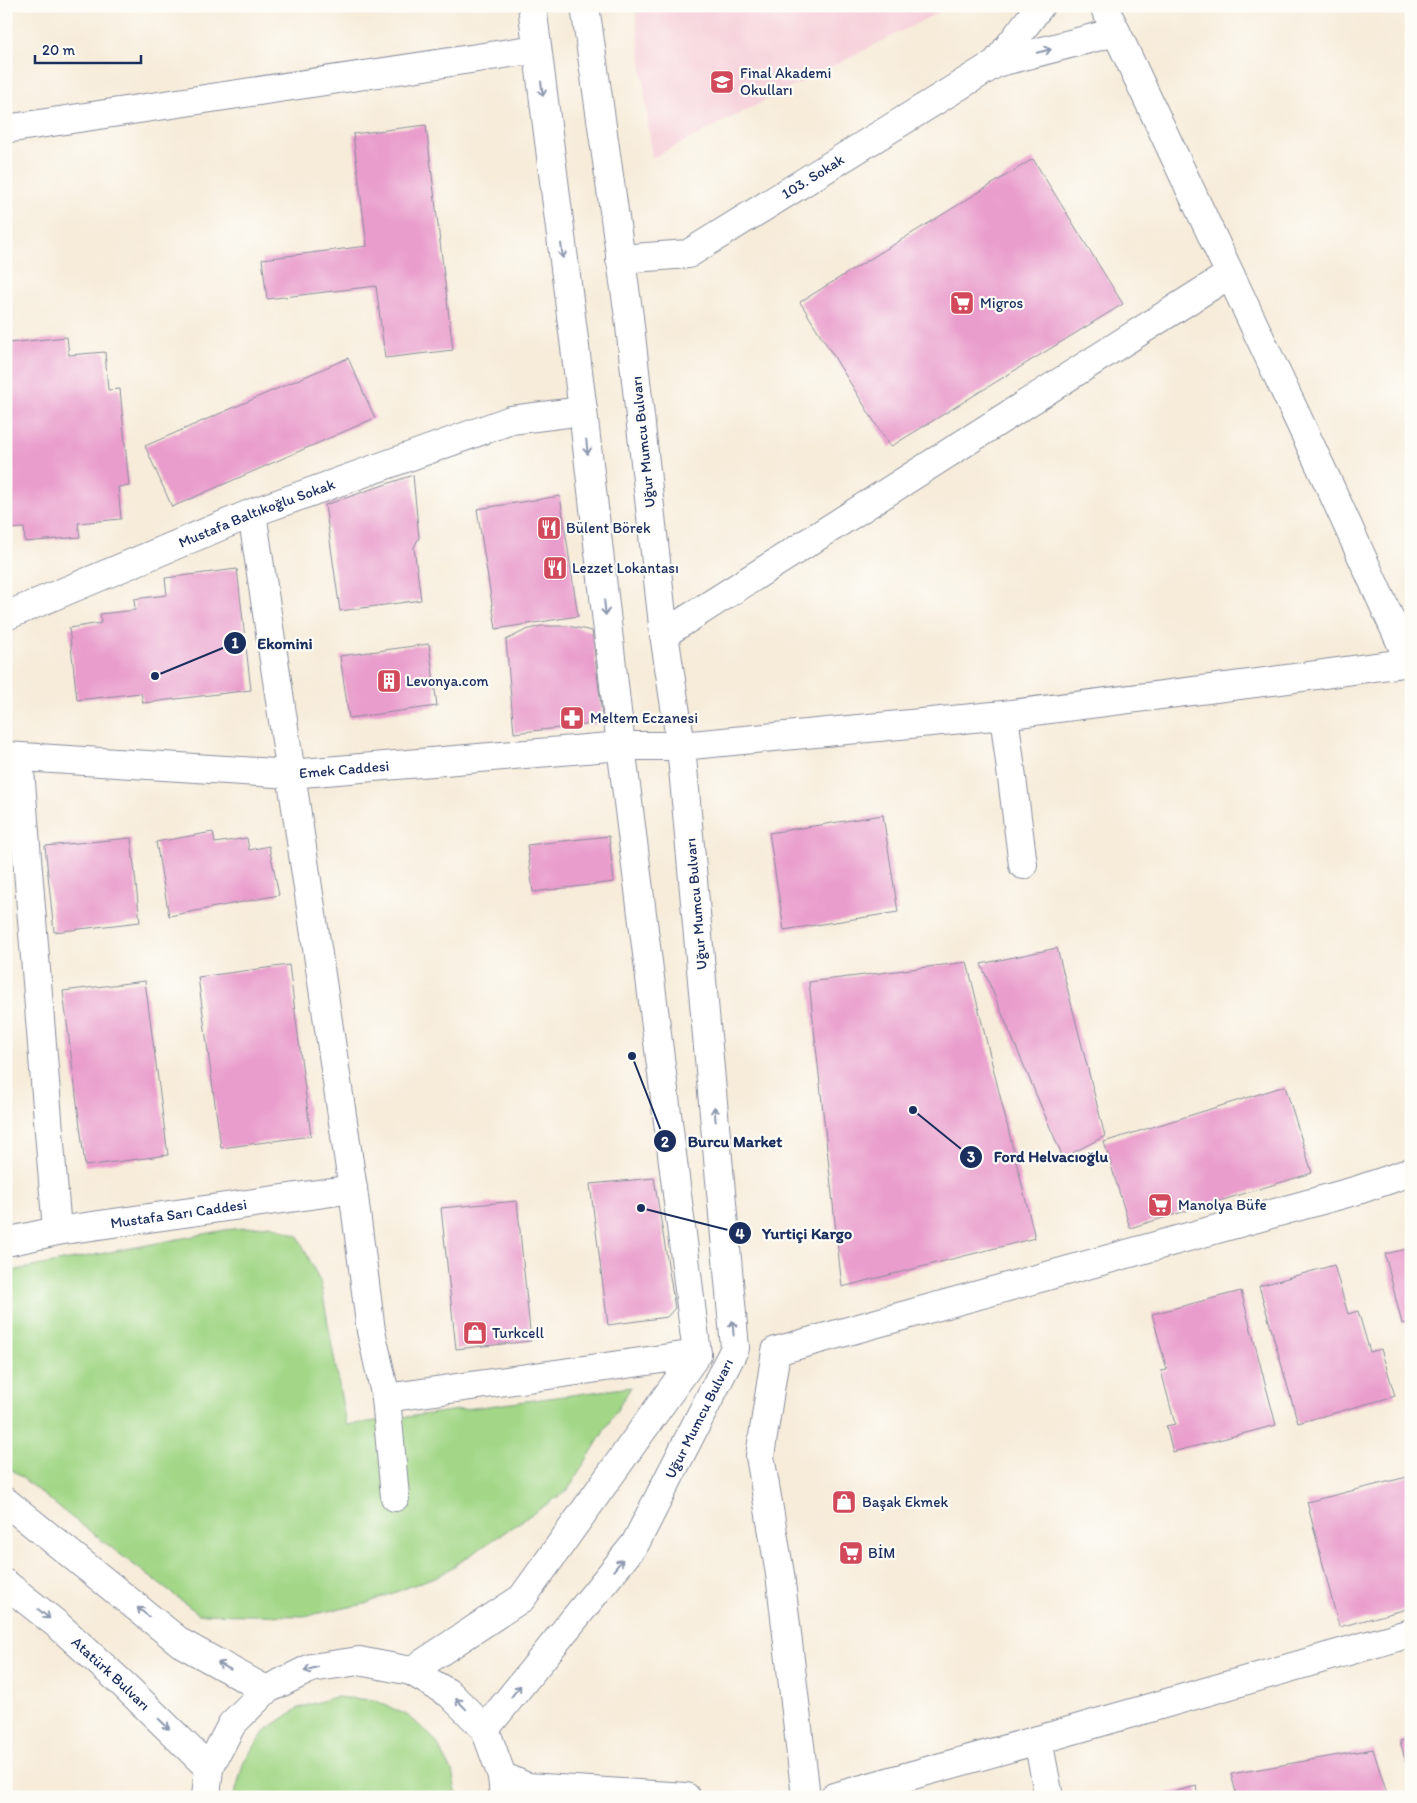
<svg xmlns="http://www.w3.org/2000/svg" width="1417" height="1803" viewBox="0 0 1417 1803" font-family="Itim,sans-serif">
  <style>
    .built { fill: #f6cfd9 }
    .green { fill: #a3d787; stroke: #5f8372 }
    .building { fill: #e99dcc }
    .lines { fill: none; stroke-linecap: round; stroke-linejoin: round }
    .minor-casing { stroke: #898e9c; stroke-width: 30 }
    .major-casing { stroke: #898e9c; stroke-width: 30 }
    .minor { stroke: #fff; stroke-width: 28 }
    .major { stroke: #fff; stroke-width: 28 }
    .oneway { stroke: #8d97ae }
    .labels { text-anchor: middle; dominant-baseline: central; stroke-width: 4.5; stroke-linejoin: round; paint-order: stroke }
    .poi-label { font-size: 15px; fill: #1b2f5e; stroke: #fdfcf7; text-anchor: start }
    .street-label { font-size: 15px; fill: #1b2f5e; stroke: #fdfcf7 }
    .leader { fill: none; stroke: #1b2f5e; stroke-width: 2 }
    .callout-dot { fill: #1b2f5e; stroke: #fdfcf7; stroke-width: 2 }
    .mark-label { font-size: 15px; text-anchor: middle; font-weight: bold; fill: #fff }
    .callout-label { font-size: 16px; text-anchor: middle; font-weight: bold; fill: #1b2f5e; stroke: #fdfcf7; stroke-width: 4.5; stroke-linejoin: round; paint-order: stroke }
  </style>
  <rect width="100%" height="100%" fill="#fdfcf7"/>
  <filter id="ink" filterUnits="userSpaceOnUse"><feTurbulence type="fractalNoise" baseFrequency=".02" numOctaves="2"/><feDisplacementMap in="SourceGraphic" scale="10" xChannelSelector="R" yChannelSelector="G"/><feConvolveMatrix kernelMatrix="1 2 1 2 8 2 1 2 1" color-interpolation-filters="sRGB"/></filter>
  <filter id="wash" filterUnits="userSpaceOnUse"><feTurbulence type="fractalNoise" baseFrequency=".0096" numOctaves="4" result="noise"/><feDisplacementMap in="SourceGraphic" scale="20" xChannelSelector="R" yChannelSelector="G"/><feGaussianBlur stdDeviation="1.12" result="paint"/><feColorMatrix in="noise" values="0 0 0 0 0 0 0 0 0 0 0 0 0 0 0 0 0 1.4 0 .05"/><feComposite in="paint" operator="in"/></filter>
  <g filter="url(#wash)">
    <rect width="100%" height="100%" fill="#f7ecda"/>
    <path class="built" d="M635,6H951L652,158Z"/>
    <path class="green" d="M271,1225L298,1236L321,1284L346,1425L631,1387L568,1490L442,1574L365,1604L304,1616L199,1614L71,1517L6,1465V1272L225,1230Z
      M335,1697L374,1700L409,1716L435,1740L452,1771L457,1797H234L244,1761L266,1730L298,1708Z"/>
    <g id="blocks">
      <path class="building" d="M426,125L453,350L385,358L376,286L267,299L262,259L367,246L353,134Z
        M1033,159L1123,304L890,447L800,302Z
        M67,337L69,355L105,352L108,390L120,389L129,486L118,487L121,519L78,523L80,537L25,542L24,528L6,529V362H8L7,343Z
        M348,358L375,418L172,507L145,446Z
        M413,475L419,538L414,547L421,600L340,611L325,505Z
        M560,496L578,616L496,629L477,509Z
        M237,569L251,690L143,703L141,693L77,700L69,628L101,623L100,614L135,610L134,599L167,595L165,578Z
        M541,626H568L592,631L603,723L514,733L506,640L526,630Z
        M429,644L437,706L349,718L340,656Z
        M883,815L898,912L784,930L769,833Z
        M213,832L215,843L247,838L249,850L269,846L279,895L169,916L156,842Z
        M609,836L614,882L533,892L527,845Z
        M131,838L140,922L54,932L45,846Z
        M1057,948L1105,1136L1063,1158L981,964Z
        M967,962L1035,1238L842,1287L809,982Z
        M289,965L311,1136L221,1148L198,977Z
        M145,981L168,1155L85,1166L63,991Z
        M1285,1086L1312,1173L1130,1228L1104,1142Z
        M654,1178L675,1308L667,1317L608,1325L590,1184Z
        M517,1201L531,1341L456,1349L441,1208Z
        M1411,1248V1322L1402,1324L1385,1254Z
        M1334,1265L1348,1314L1358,1311L1370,1352L1381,1349L1395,1396L1298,1423L1259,1286Z
        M1241,1291L1276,1425L1173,1452L1166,1426L1175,1424L1161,1371L1167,1370L1152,1314Z
        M1411,1476V1608L1339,1627L1307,1502Z
        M1411,1739V1778H1410L1400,1741Z
        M1373,1749L1388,1797H1237L1231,1774Z
        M1197,1786L1199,1797H1156L1155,1796Z"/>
    </g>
  </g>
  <g filter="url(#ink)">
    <use href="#blocks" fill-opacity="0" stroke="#898e9c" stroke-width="1"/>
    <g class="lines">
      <defs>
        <g id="minor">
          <path d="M1104,6L1331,489L1411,665"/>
          <path d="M996,63L1040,6"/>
          <path d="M6,129L537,49"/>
          <path id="s1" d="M620,259L688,254L996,63L1116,32"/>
          <path d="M252,513L353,1189L371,1331L386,1398L395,1497"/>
          <path id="s2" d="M6,616L252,513L511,420L583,411"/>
          <path d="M664,634L1230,274"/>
          <path d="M1004,715L1023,865"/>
          <path id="s3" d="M6,756L290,774L621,746H681L1004,715L1280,680L1411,662"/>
          <path d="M19,758L57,1231"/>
          <path id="s4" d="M6,1242L57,1231L353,1189"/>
          <path d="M386,1398L697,1354"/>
          <path d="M1038,1740L1049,1797"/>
          <path d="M806,1797L780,1574L760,1456L776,1351L1358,1190L1411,1172"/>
          <path d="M834,1797L1038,1740L1411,1633"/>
        </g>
        <g id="major">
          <path d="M6,1502L181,1643L266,1690"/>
          <path id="s5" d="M6,1584L59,1626L125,1686L209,1768"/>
          <path d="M411,1671L522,1598L697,1354L621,746L583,411L532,6"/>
          <path id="s6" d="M485,1729L635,1544L735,1348L681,746L664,634L629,317L585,6"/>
          <path d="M502,1776L527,1787L686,1797"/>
          <path d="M206,1797L209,1768L232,1724L266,1690L311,1668L359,1661L411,1671L450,1694L485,1729L502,1776L504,1797"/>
        </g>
      </defs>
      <use href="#minor" class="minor-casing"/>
      <use href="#major" class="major-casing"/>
      <use href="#minor" class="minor"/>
      <use href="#major" class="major"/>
    </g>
    <defs><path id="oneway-shaft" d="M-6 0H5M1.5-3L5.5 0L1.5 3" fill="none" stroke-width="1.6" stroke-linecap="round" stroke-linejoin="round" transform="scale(1.25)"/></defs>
    <g class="oneway">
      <use href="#oneway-shaft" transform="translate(1044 51) rotate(-14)"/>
      <use href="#oneway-shaft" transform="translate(542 89) rotate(83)"/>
      <use href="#oneway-shaft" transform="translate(562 251) rotate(83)"/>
      <use href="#oneway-shaft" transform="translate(587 447) rotate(84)"/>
      <use href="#oneway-shaft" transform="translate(605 608) rotate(84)"/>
      <use href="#oneway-shaft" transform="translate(715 1114) rotate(-95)"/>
      <use href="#oneway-shaft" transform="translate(733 1328) rotate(-95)"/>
      <use href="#oneway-shaft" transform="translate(618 1565) rotate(-51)"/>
      <use href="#oneway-shaft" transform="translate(143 1612) rotate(-141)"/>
      <use href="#oneway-shaft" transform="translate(44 1614) rotate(39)"/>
      <use href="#oneway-shaft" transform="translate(224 1666) rotate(-151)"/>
      <use href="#oneway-shaft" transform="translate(311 1669) rotate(163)"/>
      <use href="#oneway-shaft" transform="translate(516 1691) rotate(-51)"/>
      <use href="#oneway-shaft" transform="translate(461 1704) rotate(-134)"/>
      <use href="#oneway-shaft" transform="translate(164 1724) rotate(44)"/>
    </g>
  </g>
  <defs>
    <symbol id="school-square" viewBox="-11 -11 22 22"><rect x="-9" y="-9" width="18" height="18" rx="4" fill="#d1495b" stroke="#fdfcf7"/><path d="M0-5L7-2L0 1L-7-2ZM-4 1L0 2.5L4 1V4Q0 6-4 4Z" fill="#fff"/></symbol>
    <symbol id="supermarket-square" viewBox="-11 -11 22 22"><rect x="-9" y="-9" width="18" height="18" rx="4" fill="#d1495b" stroke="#fdfcf7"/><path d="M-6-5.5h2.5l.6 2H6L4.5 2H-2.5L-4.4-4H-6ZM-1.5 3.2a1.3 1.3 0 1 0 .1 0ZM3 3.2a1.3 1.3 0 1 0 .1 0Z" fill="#fff"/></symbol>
    <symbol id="restaurant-square" viewBox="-11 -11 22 22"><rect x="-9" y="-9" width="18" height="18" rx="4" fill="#d1495b" stroke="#fdfcf7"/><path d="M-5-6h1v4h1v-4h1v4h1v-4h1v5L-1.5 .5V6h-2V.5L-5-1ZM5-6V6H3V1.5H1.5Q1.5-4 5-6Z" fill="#fff"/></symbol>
    <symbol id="building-square" viewBox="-11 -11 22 22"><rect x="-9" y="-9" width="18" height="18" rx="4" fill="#d1495b" stroke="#fdfcf7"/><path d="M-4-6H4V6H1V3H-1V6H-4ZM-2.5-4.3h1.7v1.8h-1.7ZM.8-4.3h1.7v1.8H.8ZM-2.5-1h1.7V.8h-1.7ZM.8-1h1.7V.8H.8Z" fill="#fff"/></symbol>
    <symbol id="pharmacy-square" viewBox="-11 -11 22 22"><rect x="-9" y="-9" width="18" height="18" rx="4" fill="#d1495b" stroke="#fdfcf7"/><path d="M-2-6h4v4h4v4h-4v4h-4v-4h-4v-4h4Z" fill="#fff"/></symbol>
    <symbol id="shop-square" viewBox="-11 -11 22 22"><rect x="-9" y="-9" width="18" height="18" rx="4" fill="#d1495b" stroke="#fdfcf7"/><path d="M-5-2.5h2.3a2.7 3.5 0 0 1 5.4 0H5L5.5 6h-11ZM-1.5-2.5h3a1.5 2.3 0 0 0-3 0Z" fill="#fff"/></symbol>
  </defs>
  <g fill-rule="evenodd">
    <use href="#school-square" x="708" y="68" width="28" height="28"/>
    <use href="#supermarket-square" x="948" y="289" width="28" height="28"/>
    <use href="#restaurant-square" x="535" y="514" width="28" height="28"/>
    <use href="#restaurant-square" x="541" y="554" width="28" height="28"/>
    <use href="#building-square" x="375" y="667" width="28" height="28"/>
    <use href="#pharmacy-square" x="558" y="704" width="28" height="28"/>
    <use href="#supermarket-square" x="1146" y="1191" width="28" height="28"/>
    <use href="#shop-square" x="461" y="1319" width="28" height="28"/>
    <use href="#shop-square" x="830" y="1488" width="28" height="28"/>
    <use href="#supermarket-square" x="837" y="1539" width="28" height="28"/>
  </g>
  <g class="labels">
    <g class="poi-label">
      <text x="740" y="73">Final Akademi<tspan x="740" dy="17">Okulları</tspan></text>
      <text x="980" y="303">Migros</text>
      <text x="566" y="528">Bülent Börek</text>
      <text x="572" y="568">Lezzet Lokantası</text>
      <text x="406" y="681">Levonya.com</text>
      <text x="590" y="718">Meltem Eczanesi</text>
      <text x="1178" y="1205">Manolya Büfe</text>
      <text x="492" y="1333">Turkcell</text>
      <text x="862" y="1502">Başak Ekmek</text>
      <text x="868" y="1553">BİM</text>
    </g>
    <g class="street-label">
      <text stroke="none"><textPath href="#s1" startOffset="215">103. Sokak</textPath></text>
      <text transform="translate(643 442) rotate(-96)">Uğur Mumcu Bulvarı</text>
      <text stroke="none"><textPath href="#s2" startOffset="271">Mustafa Baltıkoğlu Sokak</textPath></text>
      <text stroke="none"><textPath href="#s3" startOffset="339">Emek Caddesi</textPath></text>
      <text transform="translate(696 904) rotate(-95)">Uğur Mumcu Bulvarı</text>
      <text stroke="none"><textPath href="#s4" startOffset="175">Mustafa Sarı Caddesi</textPath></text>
      <text stroke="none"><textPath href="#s6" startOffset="379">Uğur Mumcu Bulvarı</textPath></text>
      <text stroke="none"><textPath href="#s5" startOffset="138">Atatürk Bulvarı</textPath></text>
    </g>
  </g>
  <path class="leader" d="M155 676L235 643M632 1056L665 1141M913 1110L971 1157M641 1208L740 1233"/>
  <g class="callout-dot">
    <circle cx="155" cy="676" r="5"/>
    <circle cx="632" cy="1056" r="5"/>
    <circle cx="913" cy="1110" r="5"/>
    <circle cx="641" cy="1208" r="5"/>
    <circle cx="235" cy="643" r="12"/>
    <circle cx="665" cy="1141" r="12"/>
    <circle cx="971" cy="1157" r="12"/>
    <circle cx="740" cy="1233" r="12"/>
  </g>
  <g class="mark-label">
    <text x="235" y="648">1</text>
    <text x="665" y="1147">2</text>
    <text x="971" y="1162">3</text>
    <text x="740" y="1239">4</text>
  </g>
  <g class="callout-label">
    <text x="285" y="649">Ekomini</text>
    <text x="735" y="1147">Burcu Market</text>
    <text x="1051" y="1162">Ford Helvacıoğlu</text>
    <text x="807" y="1239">Yurtiçi Kargo</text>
  </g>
  <rect width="1417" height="1803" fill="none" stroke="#fdfcf7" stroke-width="25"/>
  <path d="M35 55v8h106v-8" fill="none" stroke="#1b2f5e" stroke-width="2.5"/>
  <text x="42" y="55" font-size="15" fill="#1b2f5e" stroke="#fdfcf7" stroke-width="4" paint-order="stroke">20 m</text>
</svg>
